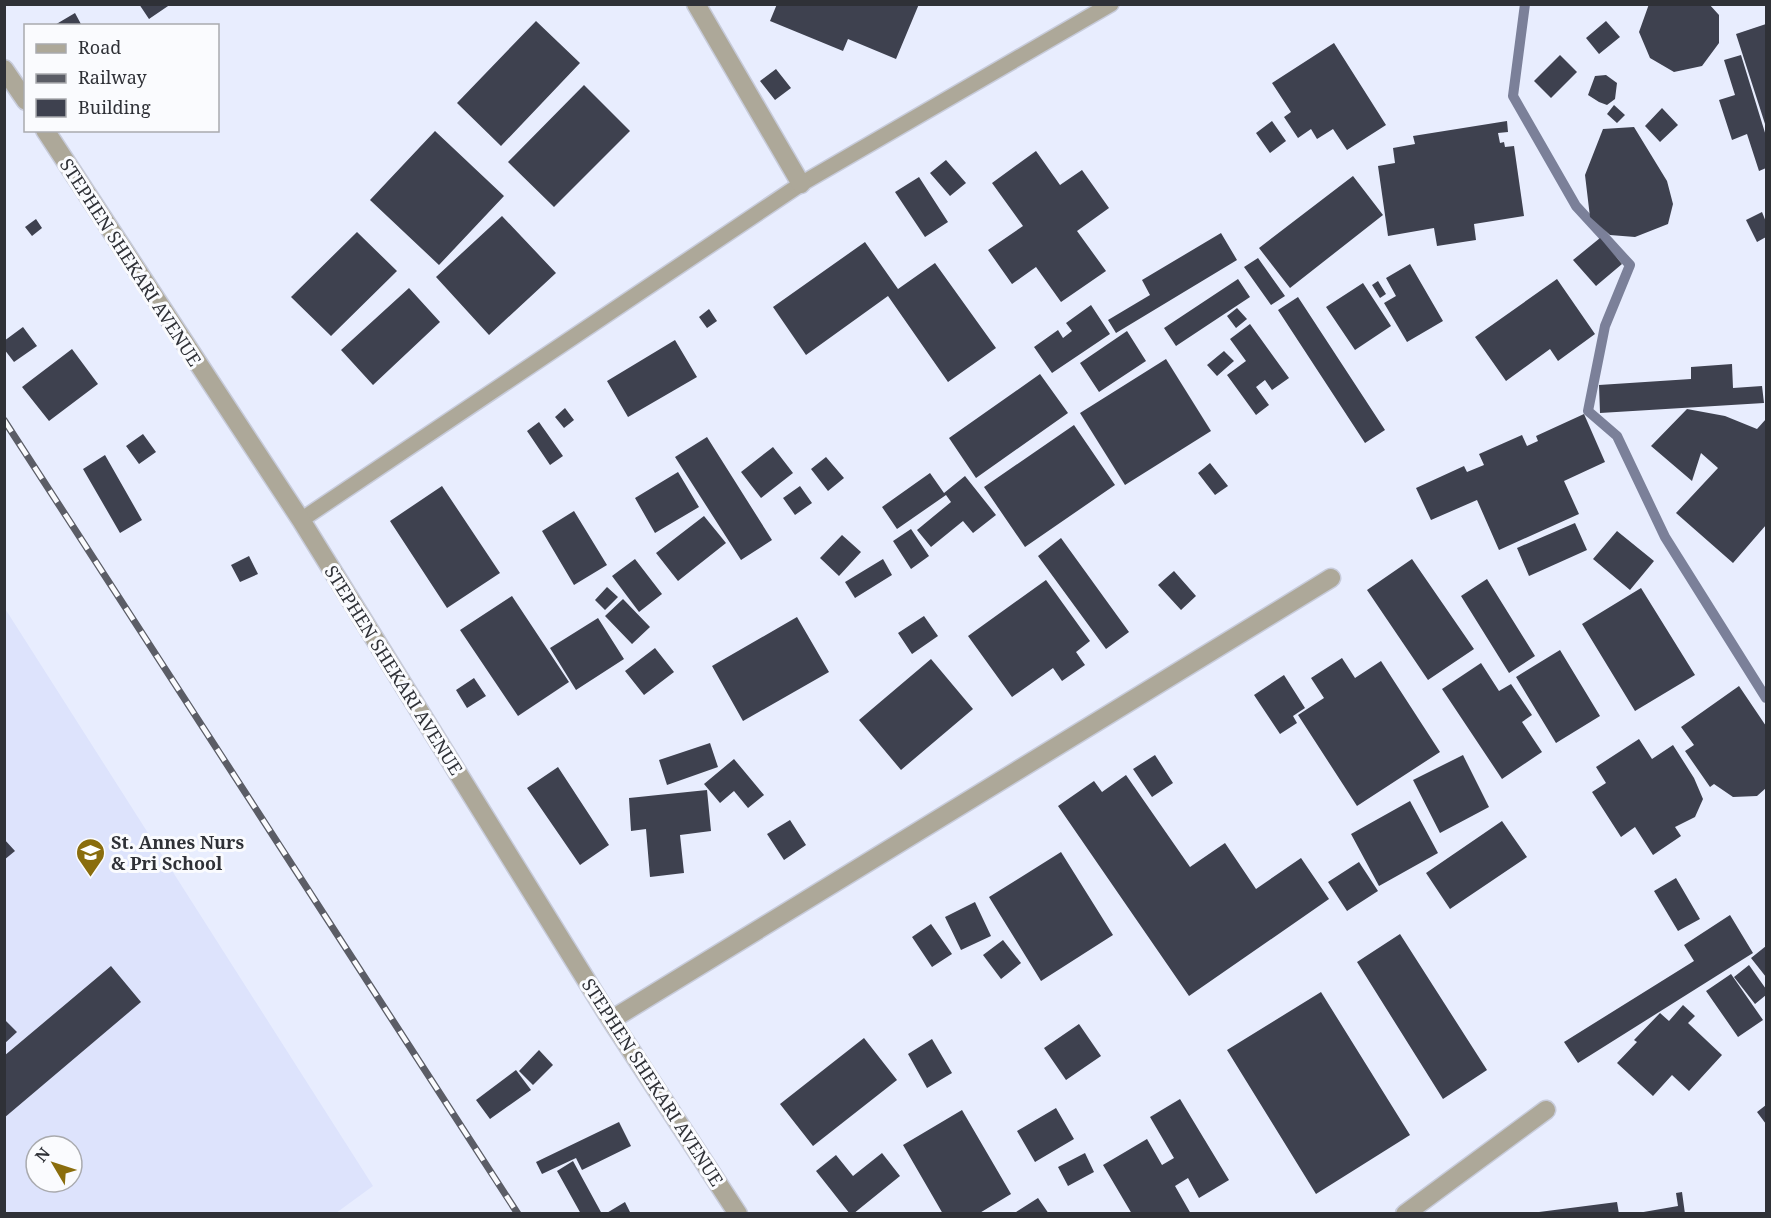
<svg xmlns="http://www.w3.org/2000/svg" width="1771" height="1218" viewBox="0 0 1771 1218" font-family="'Noto Serif',serif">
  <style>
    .built { fill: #dde3fc; fill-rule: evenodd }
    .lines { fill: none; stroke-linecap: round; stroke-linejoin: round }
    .stream { stroke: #7b8099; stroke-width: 10 }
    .building { fill: #3e414f }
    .lane-casing { stroke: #c7cbda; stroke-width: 18 }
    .street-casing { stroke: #c7cbda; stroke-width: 21 }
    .lane { stroke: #ada899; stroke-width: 15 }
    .street { stroke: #ada899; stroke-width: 18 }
    .rail-casing { stroke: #5b5d66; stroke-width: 7 }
    .rail { stroke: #fafbfe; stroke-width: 4.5; stroke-dasharray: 14; stroke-linecap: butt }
    .labels { text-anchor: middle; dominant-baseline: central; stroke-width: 6; stroke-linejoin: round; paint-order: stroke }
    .street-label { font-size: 18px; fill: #2f3137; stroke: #fafbfe }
    .poi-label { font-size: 18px; font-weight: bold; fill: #2f3137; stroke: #fafbfe; text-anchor: start }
  </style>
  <rect width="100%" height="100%" fill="#e8edfe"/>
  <path class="built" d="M4,607L373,1186L336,1213H5ZM36,1146H72V1182H36Z"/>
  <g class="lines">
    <path class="stream" d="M1525,4L1513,96L1576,206L1630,265L1605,326L1588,411L1617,436L1665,537L1766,698"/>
  </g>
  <path class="building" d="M139,4H171L149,19Z
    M777,4H919L896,59L848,39L843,51L770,21Z
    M1649,4H1709L1719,15V43L1702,66L1674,72L1650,58L1639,32Z
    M75,13L82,26H53Z
    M536,21L580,63L501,146L457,103Z
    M1606,21L1620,37L1599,54L1586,38Z
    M1766,24V127L1736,34Z
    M1334,43L1386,125L1347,150L1333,129L1317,139L1311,129L1298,138L1284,117L1291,112L1272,83Z
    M1560,55L1577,72L1551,98L1534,81Z
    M1741,55L1766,136V168L1759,171L1747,134L1732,140L1719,100L1735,95L1724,60Z
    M776,69L791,88L775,100L760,81Z
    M1606,75L1617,83L1615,99L1607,105L1599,102L1588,95L1595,76Z
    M584,85L630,131L554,207L508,162Z
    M1614,105L1625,115L1617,123L1607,114Z
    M1662,108L1678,125L1660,142L1645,126Z
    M1272,121L1286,141L1270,153L1256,133Z
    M1507,121L1508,132L1498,133L1500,143L1504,142L1505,147L1514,146L1524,216L1474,224L1476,240L1437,246L1434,228L1388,236L1378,166L1395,163L1393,148L1415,144L1413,136Z
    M1634,127L1667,181L1673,204L1668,224L1635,237L1610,235L1590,217L1585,175L1603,129Z
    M435,131L504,196L439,265L370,200Z
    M1036,151L1060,185L1082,170L1109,208L1077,231L1106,271L1061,302L1036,267L1012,284L988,250L1023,226L992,183Z
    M946,160L966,183L950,196L930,173Z
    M1353,176L1383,215L1290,288L1259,248Z
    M919,177L948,222L925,237L895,192Z
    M1762,212L1766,222V237L1757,242L1746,220Z
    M502,216L556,273L489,335L436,277Z
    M36,219L42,228L32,236L25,227Z
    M357,232L397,271L331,336L291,297Z
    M1221,233L1237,260L1116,333L1108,320L1150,295L1142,280Z
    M1600,238L1622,264L1596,286L1573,260Z
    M865,242L898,289L935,263L996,348L948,382L888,296L806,355L773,307Z
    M1258,258L1285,296L1271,305L1244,267Z
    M1410,264L1443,321L1407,342L1384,303L1396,296L1386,278Z
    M1238,279L1250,297L1176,346L1164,328Z
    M1557,279L1595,334L1558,361L1550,349L1506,381L1475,337Z
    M1378,281L1386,294L1380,298L1372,285Z
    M1363,283L1391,326L1355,350L1326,307Z
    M409,288L440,322L373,385L341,350Z
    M1298,297L1385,430L1365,443L1278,310Z
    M1091,305L1110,334L1052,373L1034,347L1058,330L1063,338L1072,331L1066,323Z
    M1237,308L1247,319L1236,328L1227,316Z
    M709,309L717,321L707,328L699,317Z
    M1250,324L1289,378L1272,390L1265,380L1256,387L1269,405L1256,415L1227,375L1246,361L1230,339Z
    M23,327L37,346L14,362L4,349V341Z
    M1127,331L1146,361L1099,392L1080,363Z
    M675,340L697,377L628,417L607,381Z
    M72,349L98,384L49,421L22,387Z
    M1224,351L1234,361L1217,376L1207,365Z
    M1166,359L1211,431L1125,485L1080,413Z
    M1732,364L1733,388L1762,386L1764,403L1600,413L1599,385L1691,379V367Z
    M1040,374L1068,413L976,478L949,438Z
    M565,408L574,420L564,428L555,417Z
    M1687,409L1725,416L1757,429L1766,419V525L1733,563L1676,513L1718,468L1701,453L1692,481L1651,446Z
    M1584,414L1605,462L1564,481L1579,514L1499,550L1477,500L1431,520L1416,488L1464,466L1467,472L1484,465L1479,454L1522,435L1527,446L1538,441L1536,436Z
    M539,422L563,456L550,465L527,431Z
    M1074,425L1115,485L1025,547L984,487Z
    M143,434L156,452L139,464L126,446Z
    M707,437L772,540L741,560L675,457Z
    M773,447L793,473L761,498L741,472Z
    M105,455L142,520L120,533L83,469Z
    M826,457L844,478L828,491L811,469Z
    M1210,463L1228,486L1215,495L1198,473Z
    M678,472L699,507L655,533L635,498Z
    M930,473L944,493L965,476L996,515L973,533L963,521L931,547L917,530L951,502L946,495L897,529L882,507Z
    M442,486L500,573L447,608L390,521Z
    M800,486L812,503L795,515L783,498Z
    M574,511L607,565L574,585L542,531Z
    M704,516L726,543L678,581L656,553Z
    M1575,523L1587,550L1529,576L1517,548Z
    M911,529L929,556L911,569L893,541Z
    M1617,531L1654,561L1630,590L1593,559Z
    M842,535L861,552L839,576L820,558Z
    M1061,538L1129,632L1106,649L1038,556Z
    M249,556L258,574L240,582L231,565Z
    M635,559L662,594L639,612L612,576Z
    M883,559L892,575L855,598L845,582Z
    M1412,559L1474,649L1428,680L1367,590Z
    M1174,571L1196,596L1181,610L1158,585Z
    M1487,579L1535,656L1509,673L1461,596Z
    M1046,580L1090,641L1076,652L1085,665L1062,681L1053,668L1012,697L968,636Z
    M607,587L618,597L605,610L595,600Z
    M1641,588L1695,675L1635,711L1582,624Z
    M512,596L569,682L518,716L460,630Z
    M623,599L650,627L632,644L605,616Z
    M924,616L938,636L912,654L898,633Z
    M797,617L829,672L743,721L712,666Z
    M598,618L624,659L576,690L550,648Z
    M655,648L674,672L644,695L625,671Z
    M1560,650L1600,716L1556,743L1516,677Z
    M1342,658L1355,678L1381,661L1440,752L1357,806L1298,715L1324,698L1311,678Z
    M931,659L973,709L901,770L859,720Z
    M1481,663L1499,691L1511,684L1532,715L1522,722L1542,752L1502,779L1442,689Z
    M1284,675L1305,708L1293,716L1297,723L1280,734L1254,695Z
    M474,678L486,696L467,708L456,690Z
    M1739,686L1766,726V788L1757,796L1733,797L1714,784L1710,787L1685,751L1694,745L1681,727Z
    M1639,739L1652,759L1673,745L1694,778L1703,799L1695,817L1675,827L1681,836L1653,855L1635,827L1621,837L1592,792L1606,783L1596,767Z
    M710,743L718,767L667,785L659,760Z
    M1155,755L1173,783L1152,797L1133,769Z
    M1463,755L1489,807L1440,833L1413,780Z
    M734,759L764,795L748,808L734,791L720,803L704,784Z
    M558,767L609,845L580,865L527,788Z
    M1126,775L1190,867L1225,843L1256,889L1301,858L1329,899L1189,996L1058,806L1094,781L1102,792Z
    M707,790L711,831L680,835L684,873L650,877L646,829L631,831L629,798Z
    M1410,801L1438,853L1379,886L1351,834Z
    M790,820L806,845L784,860L767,834Z
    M1502,821L1527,857L1450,909L1426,873Z
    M4,839L15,851L4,860Z
    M1061,852L1113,935L1041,981L989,897Z
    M1359,862L1378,891L1347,911L1328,882Z
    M1676,878L1700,919L1678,931L1654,891Z
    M975,902L991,936L961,950L945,917Z
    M1730,915L1753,953L1578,1063L1564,1042L1694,961L1684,945Z
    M931,924L952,954L932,967L912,937Z
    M1400,934L1487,1070L1443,1099L1357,962Z
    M1003,940L1021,963L1001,979L983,955Z
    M1766,946V977L1751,958Z
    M1749,965L1766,989V995L1755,1004L1734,977Z
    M111,966L141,1002L4,1118V1056Z
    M1731,974L1763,1020L1738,1037L1706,991Z
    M1321,992L1410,1135L1316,1194L1227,1050Z
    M1683,1005L1695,1016L1688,1023L1722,1055L1689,1091L1672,1075L1653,1096L1617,1063L1637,1042L1634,1040L1660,1013L1669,1021Z
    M4,1019L17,1032L4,1044Z
    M1079,1024L1101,1056L1066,1080L1044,1048Z
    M864,1038L897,1080L813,1146L780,1104Z
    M932,1039L952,1073L927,1088L908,1054Z
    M539,1050L553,1065L533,1085L519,1071Z
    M516,1070L531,1090L490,1119L476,1100Z
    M1180,1099L1229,1180L1199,1198L1188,1178L1175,1186L1191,1214H1132L1103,1165L1147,1139L1162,1165L1174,1158L1150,1117Z
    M1766,1105V1124L1757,1112Z
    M1056,1108L1074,1139L1035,1162L1017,1131Z
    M962,1110L1011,1194L978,1214H943L903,1145Z
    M619,1122L631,1146L582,1170L576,1158L542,1174L536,1162Z
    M882,1153L900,1176L853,1214H850L816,1171L836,1155L853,1176Z
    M1085,1153L1094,1172L1068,1186L1058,1167Z
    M573,1161L602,1214H581L557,1171Z
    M1682,1192L1685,1214H1632L1678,1206L1676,1193Z
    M1038,1198L1049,1214H1013Z
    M625,1202L631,1214H605Z
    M1617,1202L1619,1214H1539V1212Z"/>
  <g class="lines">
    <defs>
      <path id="lane" d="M301,520L801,184L1111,4"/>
      <path id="street" d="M696,4L801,184
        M4,69L26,101
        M45,130L301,520L611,1020L738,1214
        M611,1020L1331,578
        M1405,1214L1546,1110"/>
    </defs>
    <use href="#lane" class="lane-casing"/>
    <use href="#street" class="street-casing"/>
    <use href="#lane" class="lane"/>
    <use href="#street" class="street"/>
    <defs>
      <path id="rail" d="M4,420L518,1214"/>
    </defs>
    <use href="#rail" class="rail-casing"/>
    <use href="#rail" class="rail"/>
  </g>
  <defs>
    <symbol id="school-pin" viewBox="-11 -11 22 30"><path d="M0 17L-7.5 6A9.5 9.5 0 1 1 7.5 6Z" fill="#8a6d0d" stroke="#fafbfe"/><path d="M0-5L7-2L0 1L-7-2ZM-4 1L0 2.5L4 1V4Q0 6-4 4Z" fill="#fff"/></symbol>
  </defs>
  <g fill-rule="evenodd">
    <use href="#school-pin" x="74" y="836" width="33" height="45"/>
  </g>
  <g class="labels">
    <g class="street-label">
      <text transform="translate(131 262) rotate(57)">STEPHEN SHEKARI AVENUE</text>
      <text transform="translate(394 670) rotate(58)">STEPHEN SHEKARI AVENUE</text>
      <text transform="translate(653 1082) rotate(57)">STEPHEN SHEKARI AVENUE</text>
    </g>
    <g class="poi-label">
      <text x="111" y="842">St. Annes Nurs<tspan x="111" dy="21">&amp; Pri School</tspan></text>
    </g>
  </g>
  <rect width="1771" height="1218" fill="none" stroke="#2f3137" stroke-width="12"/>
  <rect x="24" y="24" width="195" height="108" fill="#fafbfe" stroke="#a9aaae" stroke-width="1.5"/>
  <rect x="36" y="44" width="30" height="9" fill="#ada899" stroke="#a9aaae" stroke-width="1.5"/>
  <text x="78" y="54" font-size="18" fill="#2f3137">Road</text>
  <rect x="36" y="74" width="30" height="9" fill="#5b5d66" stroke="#a9aaae" stroke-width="1.5"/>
  <text x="78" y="84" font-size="18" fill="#2f3137">Railway</text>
  <rect x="36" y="99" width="30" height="18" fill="#3e414f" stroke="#a9aaae" stroke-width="1.5"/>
  <text x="78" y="114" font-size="18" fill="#2f3137">Building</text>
  <g transform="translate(54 1164) rotate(309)"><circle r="28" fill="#fafbfe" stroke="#a9aaae" stroke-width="1.5"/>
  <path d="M0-4.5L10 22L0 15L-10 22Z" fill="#8a6d0d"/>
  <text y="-9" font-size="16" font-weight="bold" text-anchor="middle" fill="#2f3137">N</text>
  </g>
</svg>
